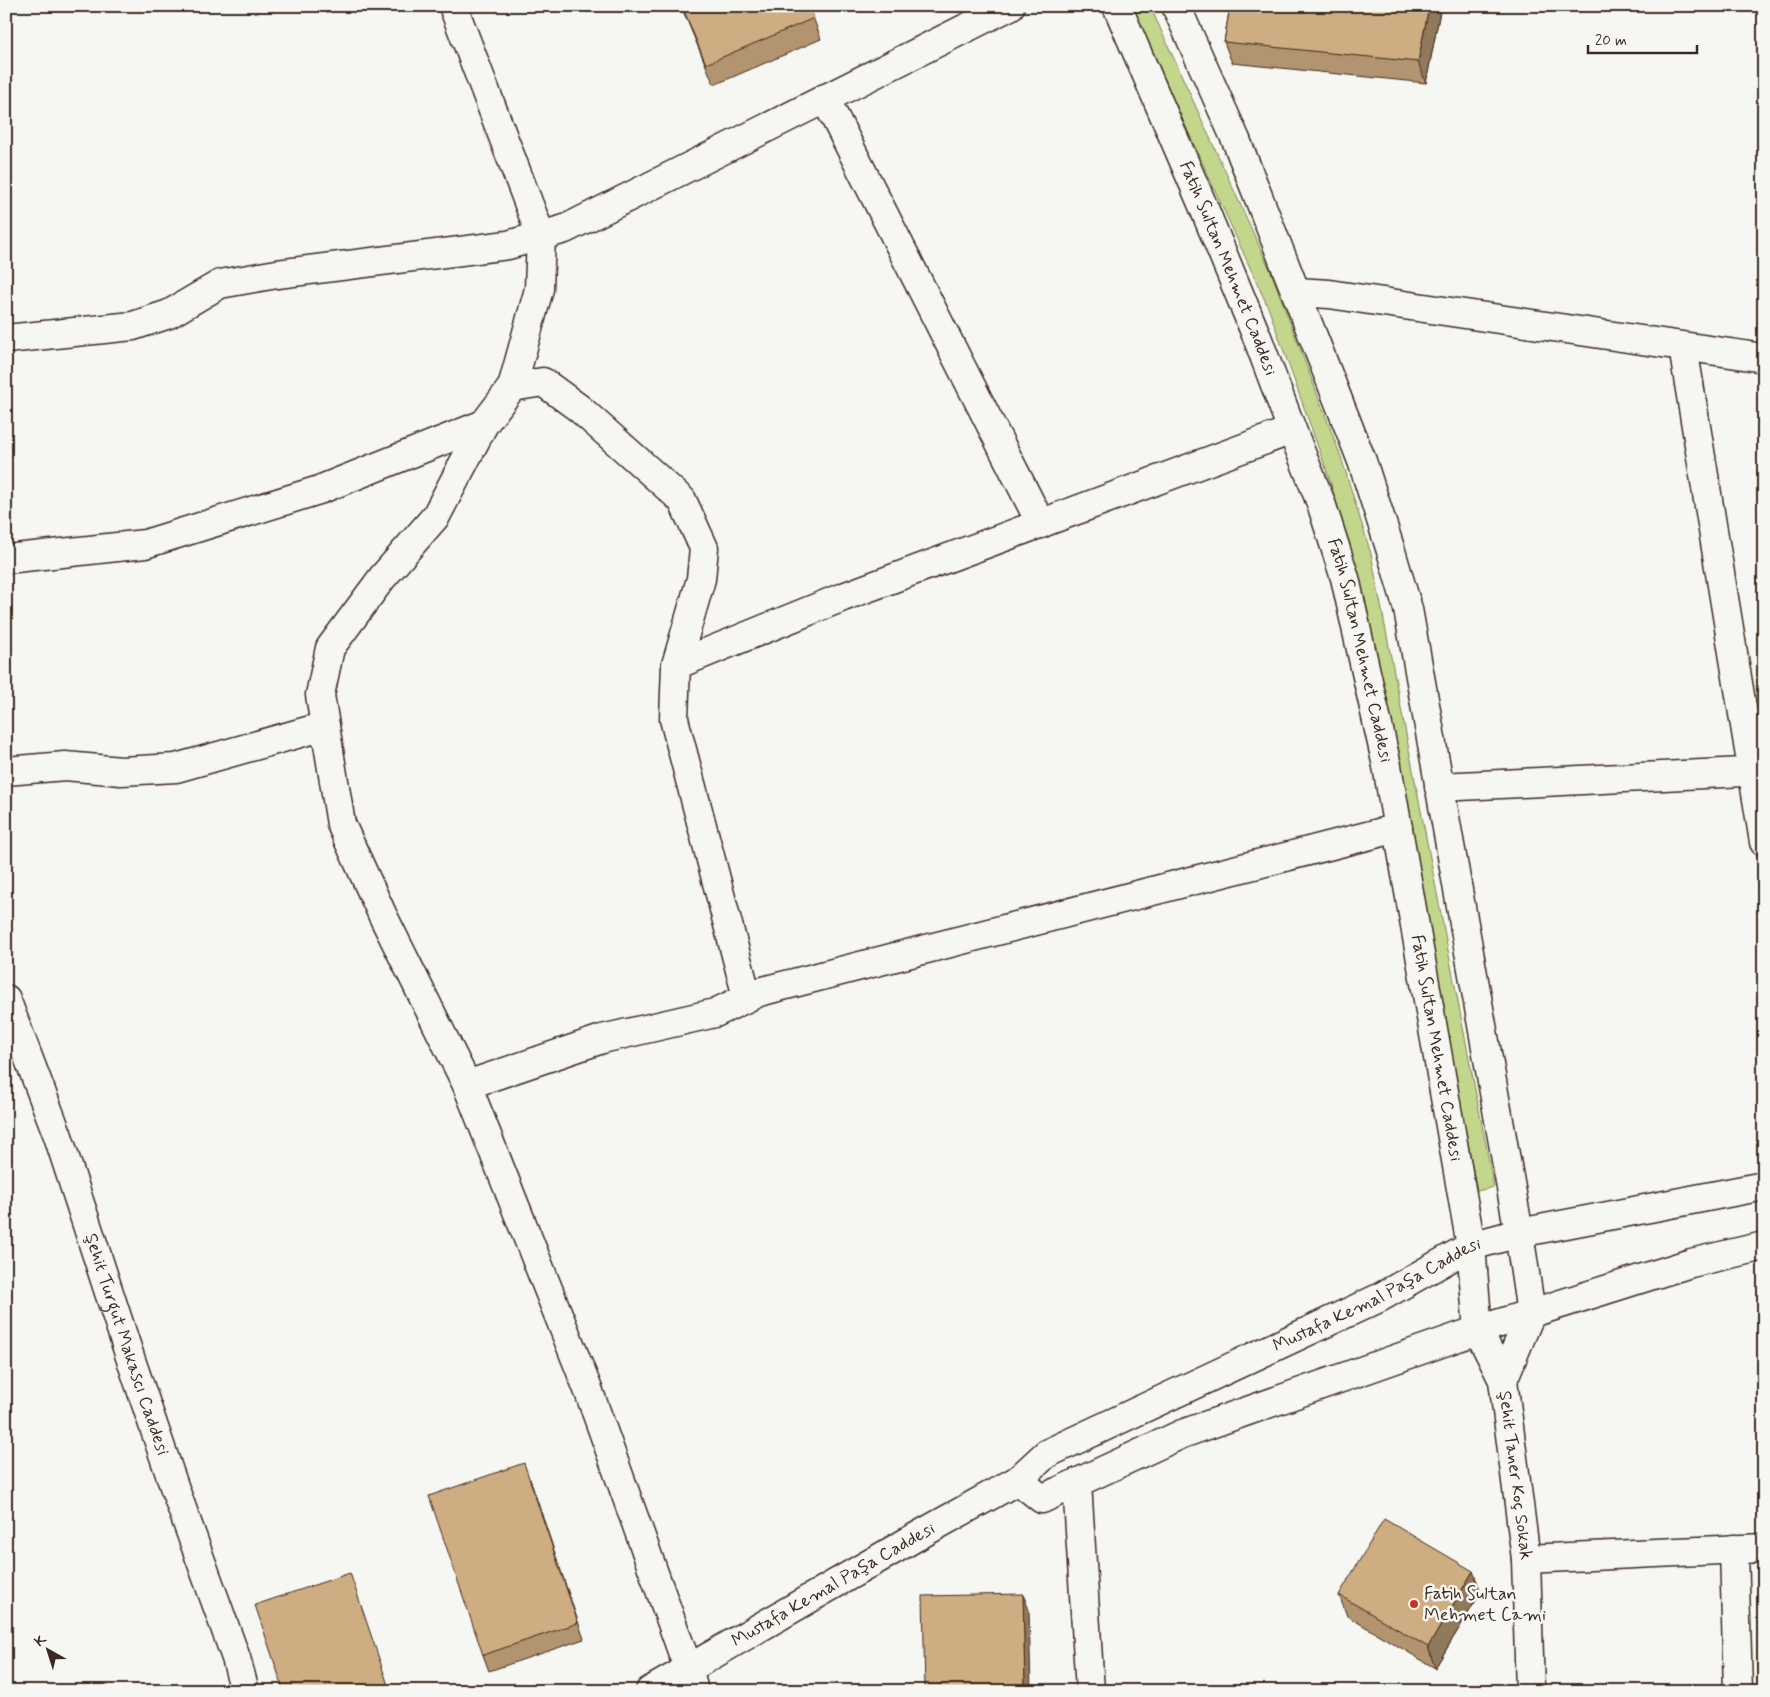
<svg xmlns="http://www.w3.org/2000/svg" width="1770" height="1697" viewBox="0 0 1770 1697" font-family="Mynerve,sans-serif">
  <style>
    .green { fill: #c3d78c; stroke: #7f8055 }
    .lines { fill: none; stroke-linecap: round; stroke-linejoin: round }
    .minor-casing { stroke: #3b2a1e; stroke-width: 31 }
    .tertiary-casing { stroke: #3b2a1e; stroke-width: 31 }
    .secondary-casing { stroke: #3b2a1e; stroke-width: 31 }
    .minor { stroke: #f6f6f2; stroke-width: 28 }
    .tertiary { stroke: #f6f6f2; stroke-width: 28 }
    .secondary { stroke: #f6f6f2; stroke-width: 28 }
    .wall { fill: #b29570; stroke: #3b2a1e }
    .shaded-wall { fill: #91795b; stroke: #3b2a1e }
    .building { fill: #cfad82; stroke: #3b2a1e }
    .poi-dot { fill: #c8321e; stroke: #f6f6f2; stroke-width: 2 }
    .labels { text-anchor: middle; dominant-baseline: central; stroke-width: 5; stroke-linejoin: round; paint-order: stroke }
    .street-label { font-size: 18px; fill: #3b2a1e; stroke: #f6f6f2 }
    .poi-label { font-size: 18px; fill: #3b2a1e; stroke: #f6f6f2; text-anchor: start }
  </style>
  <rect width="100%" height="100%" fill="#f6f6f2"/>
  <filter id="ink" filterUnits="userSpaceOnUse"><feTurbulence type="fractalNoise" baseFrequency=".02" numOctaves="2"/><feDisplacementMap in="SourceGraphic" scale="10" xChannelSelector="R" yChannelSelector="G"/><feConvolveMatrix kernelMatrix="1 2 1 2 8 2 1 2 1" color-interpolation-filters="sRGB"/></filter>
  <g filter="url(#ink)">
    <path class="green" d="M1131,6H1150L1271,272L1341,457L1371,554L1494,1187L1477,1191L1369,624L1351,548L1326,469L1268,307Z"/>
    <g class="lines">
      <defs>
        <g id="minor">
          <path d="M453,6L541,236L539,289L512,387"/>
          <path d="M825,98L1041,524"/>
          <path d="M1297,292L1329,294L1764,358"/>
          <path d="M6,339L133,326L169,314L220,284L277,274L508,245L565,229L1010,6"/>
          <path d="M1683,347L1764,842"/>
          <path d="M6,559L145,544L319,490L484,424"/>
          <path d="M676,665L701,579L704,548L682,500L580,409L543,382L512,387L484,424L436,516L382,578L330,648L320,695L341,824L383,916L467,1085L589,1392L688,1668L694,1691"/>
          <path d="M6,771L65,766L121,771L176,768L325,726"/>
          <path d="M1439,787L1764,771"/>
          <path d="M747,997L674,719L676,665L843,597L1292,430"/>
          <path d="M467,1085L602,1039L715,1013L759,992L1398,828"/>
          <path id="s1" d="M1478,1330L1503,1380L1526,1559L1530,1691"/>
          <path d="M1503,1380L1531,1313"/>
          <path d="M1077,1483L1090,1691"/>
          <path d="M1734,1549L1738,1691"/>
          <path d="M1526,1559L1764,1548"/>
        </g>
        <g id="tertiary">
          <path id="s2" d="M6,999L58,1136L130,1357L176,1492L236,1658L245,1691"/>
        </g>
        <g id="secondary">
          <path id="s3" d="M1117,6L1201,201L1257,337L1292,430L1321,503L1345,578L1387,766L1471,1246L1478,1330"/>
          <path d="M1176,6L1236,140L1362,461L1391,551L1408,609L1519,1233L1531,1313"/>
          <path d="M1018,1480L1042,1499L1182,1434L1478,1330L1691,1263L1764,1246"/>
          <path id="s4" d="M650,1691L914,1538L1018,1480L1046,1454L1379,1298L1471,1246L1519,1233L1764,1186"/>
        </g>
      </defs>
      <use href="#minor" class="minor-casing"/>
      <use href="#tertiary" class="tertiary-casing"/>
      <use href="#secondary" class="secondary-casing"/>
      <use href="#minor" class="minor"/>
      <use href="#tertiary" class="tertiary"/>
      <use href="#secondary" class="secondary"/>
    </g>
    <path class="wall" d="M681,6H809L821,39L714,85Z
      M1230,6H1441L1426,83L1232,63L1224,42Z
      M530,1479L584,1639L489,1671L483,1655Z
      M1481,1592L1435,1668L1347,1616L1339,1595Z"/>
    <path class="shaded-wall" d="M1429,6H1441L1426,83L1418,62Z
      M1473,1571L1481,1592L1435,1668L1428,1647Z
      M1023,1594L1029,1610L1031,1691H1025Z"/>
    <path class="building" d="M682,6H809L814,18L706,64Z
      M1230,6H1429L1418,62L1224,42Z
      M524,1463L578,1623L483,1655L429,1496Z
      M1384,1519L1473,1571L1428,1647L1339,1595Z
      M350,1573L390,1691H284L255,1605Z
      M1023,1594L1025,1691H925L923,1596Z"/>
  </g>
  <circle class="poi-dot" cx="1414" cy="1604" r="5"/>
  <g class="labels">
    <g class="street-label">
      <text stroke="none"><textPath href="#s3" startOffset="285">Fatih Sultan Mehmet Caddesi</textPath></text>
      <text stroke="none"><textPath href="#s3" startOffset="690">Fatih Sultan Mehmet Caddesi</textPath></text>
      <text stroke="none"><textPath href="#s3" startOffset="1095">Fatih Sultan Mehmet Caddesi</textPath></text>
      <text stroke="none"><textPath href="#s4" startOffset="830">Mustafa Kemal Paşa Caddesi</textPath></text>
      <text stroke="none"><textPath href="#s2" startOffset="366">Şehit Turgut Makascı Caddesi</textPath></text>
      <text stroke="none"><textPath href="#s1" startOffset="152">Şehit Taner Koç Sokak</textPath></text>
      <text stroke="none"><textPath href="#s4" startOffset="212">Mustafa Kemal Paşa Caddesi</textPath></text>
    </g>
    <g class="poi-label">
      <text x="1424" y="1594">Fatih Sultan<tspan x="1424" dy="21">Mehmet Cami</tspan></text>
    </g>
  </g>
  <rect width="1770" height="1697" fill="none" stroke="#f6f6f2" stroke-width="25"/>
  <rect x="12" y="12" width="1745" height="1672" fill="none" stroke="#3b2a1e" stroke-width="2" filter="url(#ink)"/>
  <g transform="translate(48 1650) rotate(321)" stroke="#f6f6f2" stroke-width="4" paint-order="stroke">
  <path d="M0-4L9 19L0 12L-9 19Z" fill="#3b2a1e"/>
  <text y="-8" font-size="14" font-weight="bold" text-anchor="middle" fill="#3b2a1e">K</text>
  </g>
  <path d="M1588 45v8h109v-8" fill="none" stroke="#3b2a1e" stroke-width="2.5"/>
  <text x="1595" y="45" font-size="15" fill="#3b2a1e" stroke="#f6f6f2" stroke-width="4" paint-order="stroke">20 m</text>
</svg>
